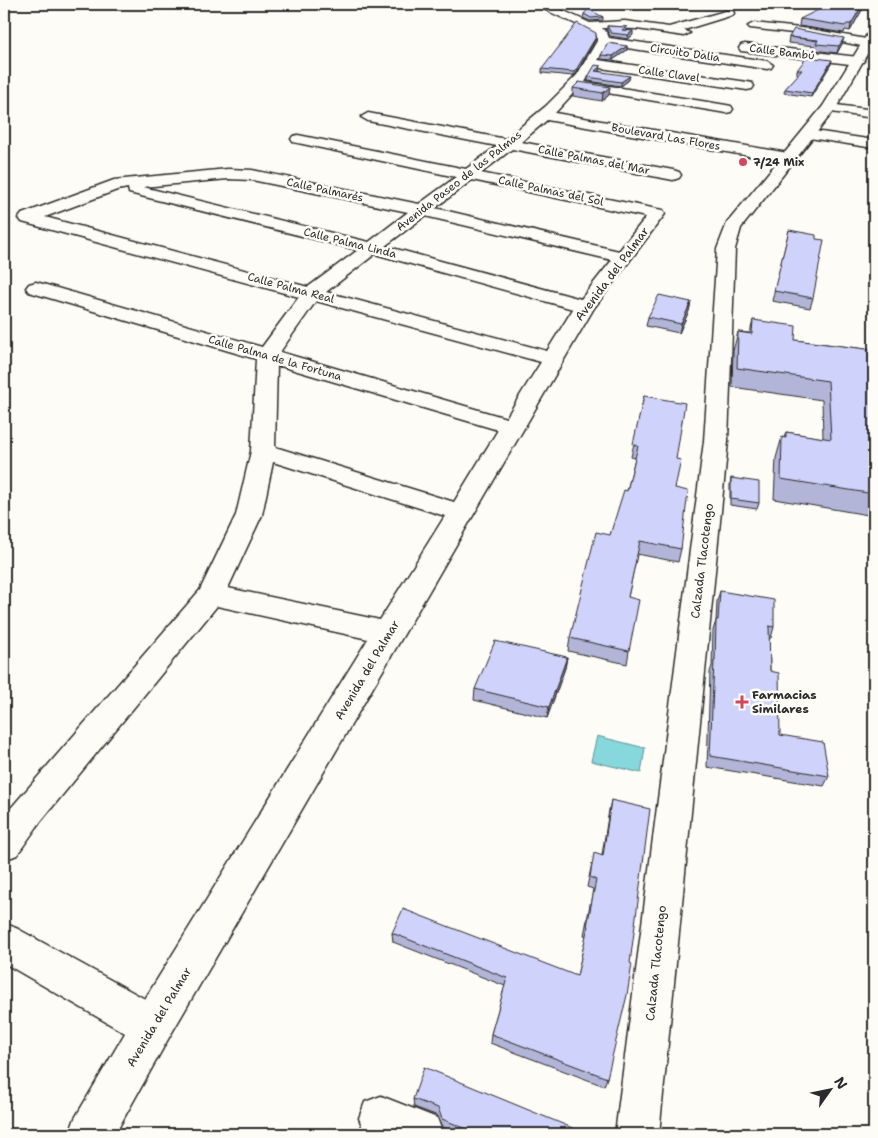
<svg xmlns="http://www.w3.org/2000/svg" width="878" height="1138" viewBox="0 0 878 1138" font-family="'Shantell Sans',sans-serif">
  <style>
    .water { fill: #86d8dd; stroke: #629396 }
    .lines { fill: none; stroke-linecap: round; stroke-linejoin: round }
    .street-casing { stroke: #2b2b2b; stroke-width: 3 }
    .secondary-casing { stroke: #2b2b2b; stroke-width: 3 }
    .street { fill: #fdfcf7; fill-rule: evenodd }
    .secondary { fill: #fdfcf7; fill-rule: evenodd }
    .wall { fill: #b2b5d7; stroke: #2b2b2b }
    .shaded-wall { fill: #9193af; stroke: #2b2b2b }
    .building { fill: #cfd2fa; stroke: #2b2b2b }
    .poi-dot { fill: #d1495b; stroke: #fdfcf7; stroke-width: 2 }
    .labels { text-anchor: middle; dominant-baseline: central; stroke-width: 5; stroke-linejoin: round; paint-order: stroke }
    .far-street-label { font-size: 11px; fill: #2b2b2b; stroke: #fdfcf7 }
    .far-poi-label { font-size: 11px; font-weight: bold; fill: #2b2b2b; stroke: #fdfcf7; text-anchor: start }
    .street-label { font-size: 12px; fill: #2b2b2b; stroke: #fdfcf7 }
    .poi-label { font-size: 12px; font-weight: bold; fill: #2b2b2b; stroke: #fdfcf7; text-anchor: start }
  </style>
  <rect width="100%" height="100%" fill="#fdfcf7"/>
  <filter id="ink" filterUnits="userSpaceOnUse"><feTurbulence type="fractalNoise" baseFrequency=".02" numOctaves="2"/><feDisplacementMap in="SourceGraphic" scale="10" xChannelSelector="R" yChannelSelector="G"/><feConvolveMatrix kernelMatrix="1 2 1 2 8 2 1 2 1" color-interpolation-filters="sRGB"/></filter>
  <g filter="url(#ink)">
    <path class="water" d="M597,736L645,748L641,773L591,761Z"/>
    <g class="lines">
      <defs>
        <path id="street" d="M536,4H549L590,23L625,21L669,27L725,11H733L734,13L733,15L684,30L690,33L684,36L637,29L602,28L607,33L609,38L767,61L773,65L771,68L767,69L607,45L598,60L747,82L752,83L754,86L752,89L747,90L594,67L585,82L726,105L731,106L733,109L731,112L726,113L578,88L555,113L788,153L793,155L796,158L793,161L788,163L547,120L521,142L673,170L679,172L681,175L679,178L673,180L512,149L481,173L657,209L663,210L665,214L594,308L167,1041L115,1134H69L75,1118L125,1033L4,963V923L18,929L145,999L368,639L217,606L41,821L17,855L4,860V816L200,590L236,515L251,451L256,359L29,292L26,288L29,284L36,282L43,284L262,347L299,297L22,222L19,218L22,214L114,180L228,169L252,170L419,204L456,177L298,143L293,142L291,139L293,136L298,135L466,169L497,146L368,121L361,117L368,113L506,139L546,106L577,75L597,41V36L593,32L537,6ZM228,179L252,180L408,212L369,242L143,187ZM472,180L646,217L619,251L435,208ZM128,188L129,193L358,250L308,287L45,217L117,190ZM425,216L612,260L581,299L385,246ZM375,254L573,309L547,351L326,292ZM316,301L541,362L506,418L280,352ZM277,365L498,430L454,502L275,447ZM273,462L445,516L380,620L228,588L262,515Z
          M754,23L810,29L866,39L872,43L866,47L810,35L750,28L748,26Z
          M745,44L858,57L864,61L858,65L741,51L739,48L741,45Z
          M829,104L874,110V118L824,111L822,108L824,105Z
          M808,130L874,140V148L803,137L801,134L803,131Z
          M381,1096L437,1118L443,1134H365L359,1118L365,1102Z"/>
        <path id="secondary" d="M874,30V42L836,108L741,228L735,249L728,441L659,1134H615L704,441L717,249L727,223L823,106L868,33Z"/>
      </defs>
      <use href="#street" class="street-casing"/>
      <use href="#secondary" class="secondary-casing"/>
      <use href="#street" class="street"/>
      <use href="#secondary" class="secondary"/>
    </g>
    <path class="wall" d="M496,4H516L508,6Z
      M863,4L862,10L850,31L845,30L844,33L799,26L800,19Z
      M584,14L603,17V20L590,21L583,18Z
      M607,26L627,27L626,30L633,35L628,39L610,36L607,30Z
      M789,37L842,44L837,53L814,50L815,46L788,43Z
      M595,40L576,74L573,76L542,73V69Z
      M627,46V50L613,60L601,59V55Z
      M831,64L811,97L784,93L785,89L799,74H797V70Z
      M600,70L599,71L629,80L621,86L588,81V77Z
      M579,82L609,95L602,101L573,96V88Z
      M789,230L816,239L813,298L810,308L772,301Z
      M691,302L689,311L679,333L646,326L648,317Z
      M753,320L795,340L874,350V516L774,499L776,458L782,437L784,438L786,432L823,438L822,400L732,387L733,351L738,332L750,333Z
      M644,396L676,459L675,488L681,549L678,562L637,554L628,597L629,651L627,664L568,651L570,638L627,491L635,458L631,457Z
      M731,478L759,503L757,509L730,505V484Z
      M720,591L774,627L771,638H769L770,671L780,735L829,776L824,786L707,767L710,672L712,666L713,630L716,621L717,601Z
      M567,657L565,668L547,718L474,700L475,689Z
      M611,800L607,1078L604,1086L490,1043L491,1034L505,986L393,942L392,933L577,976L586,936L584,935L593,889L587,887L592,863L602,855L609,810Z
      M413,1099L587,1134H460L442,1127L438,1116L414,1107Z"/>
    <path class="shaded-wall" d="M508,4H516L508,6Z
      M863,4L862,10L850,31L851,24Z
      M633,31V35L628,39V35Z
      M596,37L595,40L576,74L573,76L574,72Z
      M844,38L842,44L837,53L839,46Z
      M627,46V50L613,60V56Z
      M832,60L831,64L811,97L812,93Z
      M601,66L600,70L594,74L595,71Z
      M630,76L629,80L621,86V82Z
      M610,87L609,95L602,101L603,93Z
      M691,302L689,311L679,333L681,324Z
      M567,657L565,668L547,718L549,707Z"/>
    <path class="building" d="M830,4H863L851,24H847L845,26L800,19Z
      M588,9L603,17L591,18L584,14Z
      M577,23L596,33V37L576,70L574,72L542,69Z
      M607,26L627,27L622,30L633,31L628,35L611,33Z
      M794,29L844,38L839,46L816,44L818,40L789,37Z
      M608,43L627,46L613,56L601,55Z
      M807,57L832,60L812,93L785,89L802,70H797Z
      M595,65L601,66L595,71L630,76L621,82L588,77Z
      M579,82L610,87L603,93L573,88Z
      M789,230L816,235V239L824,240L813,298L774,291Z
      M659,295L691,302L681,324L648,317Z
      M753,320L796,326L795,340L874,350V494L781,479L782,437L786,438V432L831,439L828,381L737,368L738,332L752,334Z
      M644,396L685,403L676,459L681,460L675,488L688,491L681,549L640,541L628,597L639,600L629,651L570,638L596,532L610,535L624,490L627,491L638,446L633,444Z
      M731,478L759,482V503L731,499Z
      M720,591L774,600V627L769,626L770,671L779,673L780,735L823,742L829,776L710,756L714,661H715L716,620H718Z
      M495,641L567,657L549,707L475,689Z
      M611,800L650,809L630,963L632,964L627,995L607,1078L491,1034L507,978L392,933L403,909L577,976L588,926H587L596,880L590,877L594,853L603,856Z
      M424,1067L587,1134H479L442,1119L438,1108L413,1099Z"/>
  </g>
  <g class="poi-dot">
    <circle cx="743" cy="162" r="5"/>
    <path d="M739.5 694.5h5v5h5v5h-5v5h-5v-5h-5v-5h5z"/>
  </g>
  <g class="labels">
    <g class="far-street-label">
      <text transform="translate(782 52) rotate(7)">Calle Bambú</text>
      <text transform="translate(685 53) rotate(8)">Circuito Dalia</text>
      <text transform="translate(669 74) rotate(8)">Calle Clavel</text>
      <text transform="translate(666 137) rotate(10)">Boulevard Las Flores</text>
      <text transform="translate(594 160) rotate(11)">Calle Palmas del Mar</text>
      <text transform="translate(459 181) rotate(-38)">Avenida Paseo de las Palmas</text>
      <text transform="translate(325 190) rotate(12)">Calle Palmarés</text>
      <text transform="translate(551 191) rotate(12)">Calle Palmas del Sol</text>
      <text transform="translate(350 243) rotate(14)">Calle Palma Linda</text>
      <text transform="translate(291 288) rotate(15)">Calle Palma Real</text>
      <text transform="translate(275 358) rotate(16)">Calle Palma de la Fortuna</text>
    </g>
    <g class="far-poi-label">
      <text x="753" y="162">7/24 Mix</text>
    </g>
    <g class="street-label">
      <text transform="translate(612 274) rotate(-53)">Avenida del Palmar</text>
      <text transform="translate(702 561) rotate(-83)">Calzada Tlacotengo</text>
      <text transform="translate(367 670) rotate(-59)">Avenida del Palmar</text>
      <text transform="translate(656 963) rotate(-84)">Calzada Tlacotengo</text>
      <text transform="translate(159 1017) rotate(-59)">Avenida del Palmar</text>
    </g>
    <g class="poi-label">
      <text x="752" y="695">Farmacias<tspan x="752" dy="14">Similares</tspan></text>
    </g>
  </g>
  <rect width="878" height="1138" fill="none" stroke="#fdfcf7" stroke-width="20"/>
  <rect x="10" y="10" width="858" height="1118" fill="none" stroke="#2b2b2b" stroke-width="2" filter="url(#ink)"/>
  <g transform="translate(830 1090) rotate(57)" stroke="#fdfcf7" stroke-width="4" paint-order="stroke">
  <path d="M0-4L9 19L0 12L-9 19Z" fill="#2b2b2b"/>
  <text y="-8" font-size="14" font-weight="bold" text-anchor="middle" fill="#2b2b2b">N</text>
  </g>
</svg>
